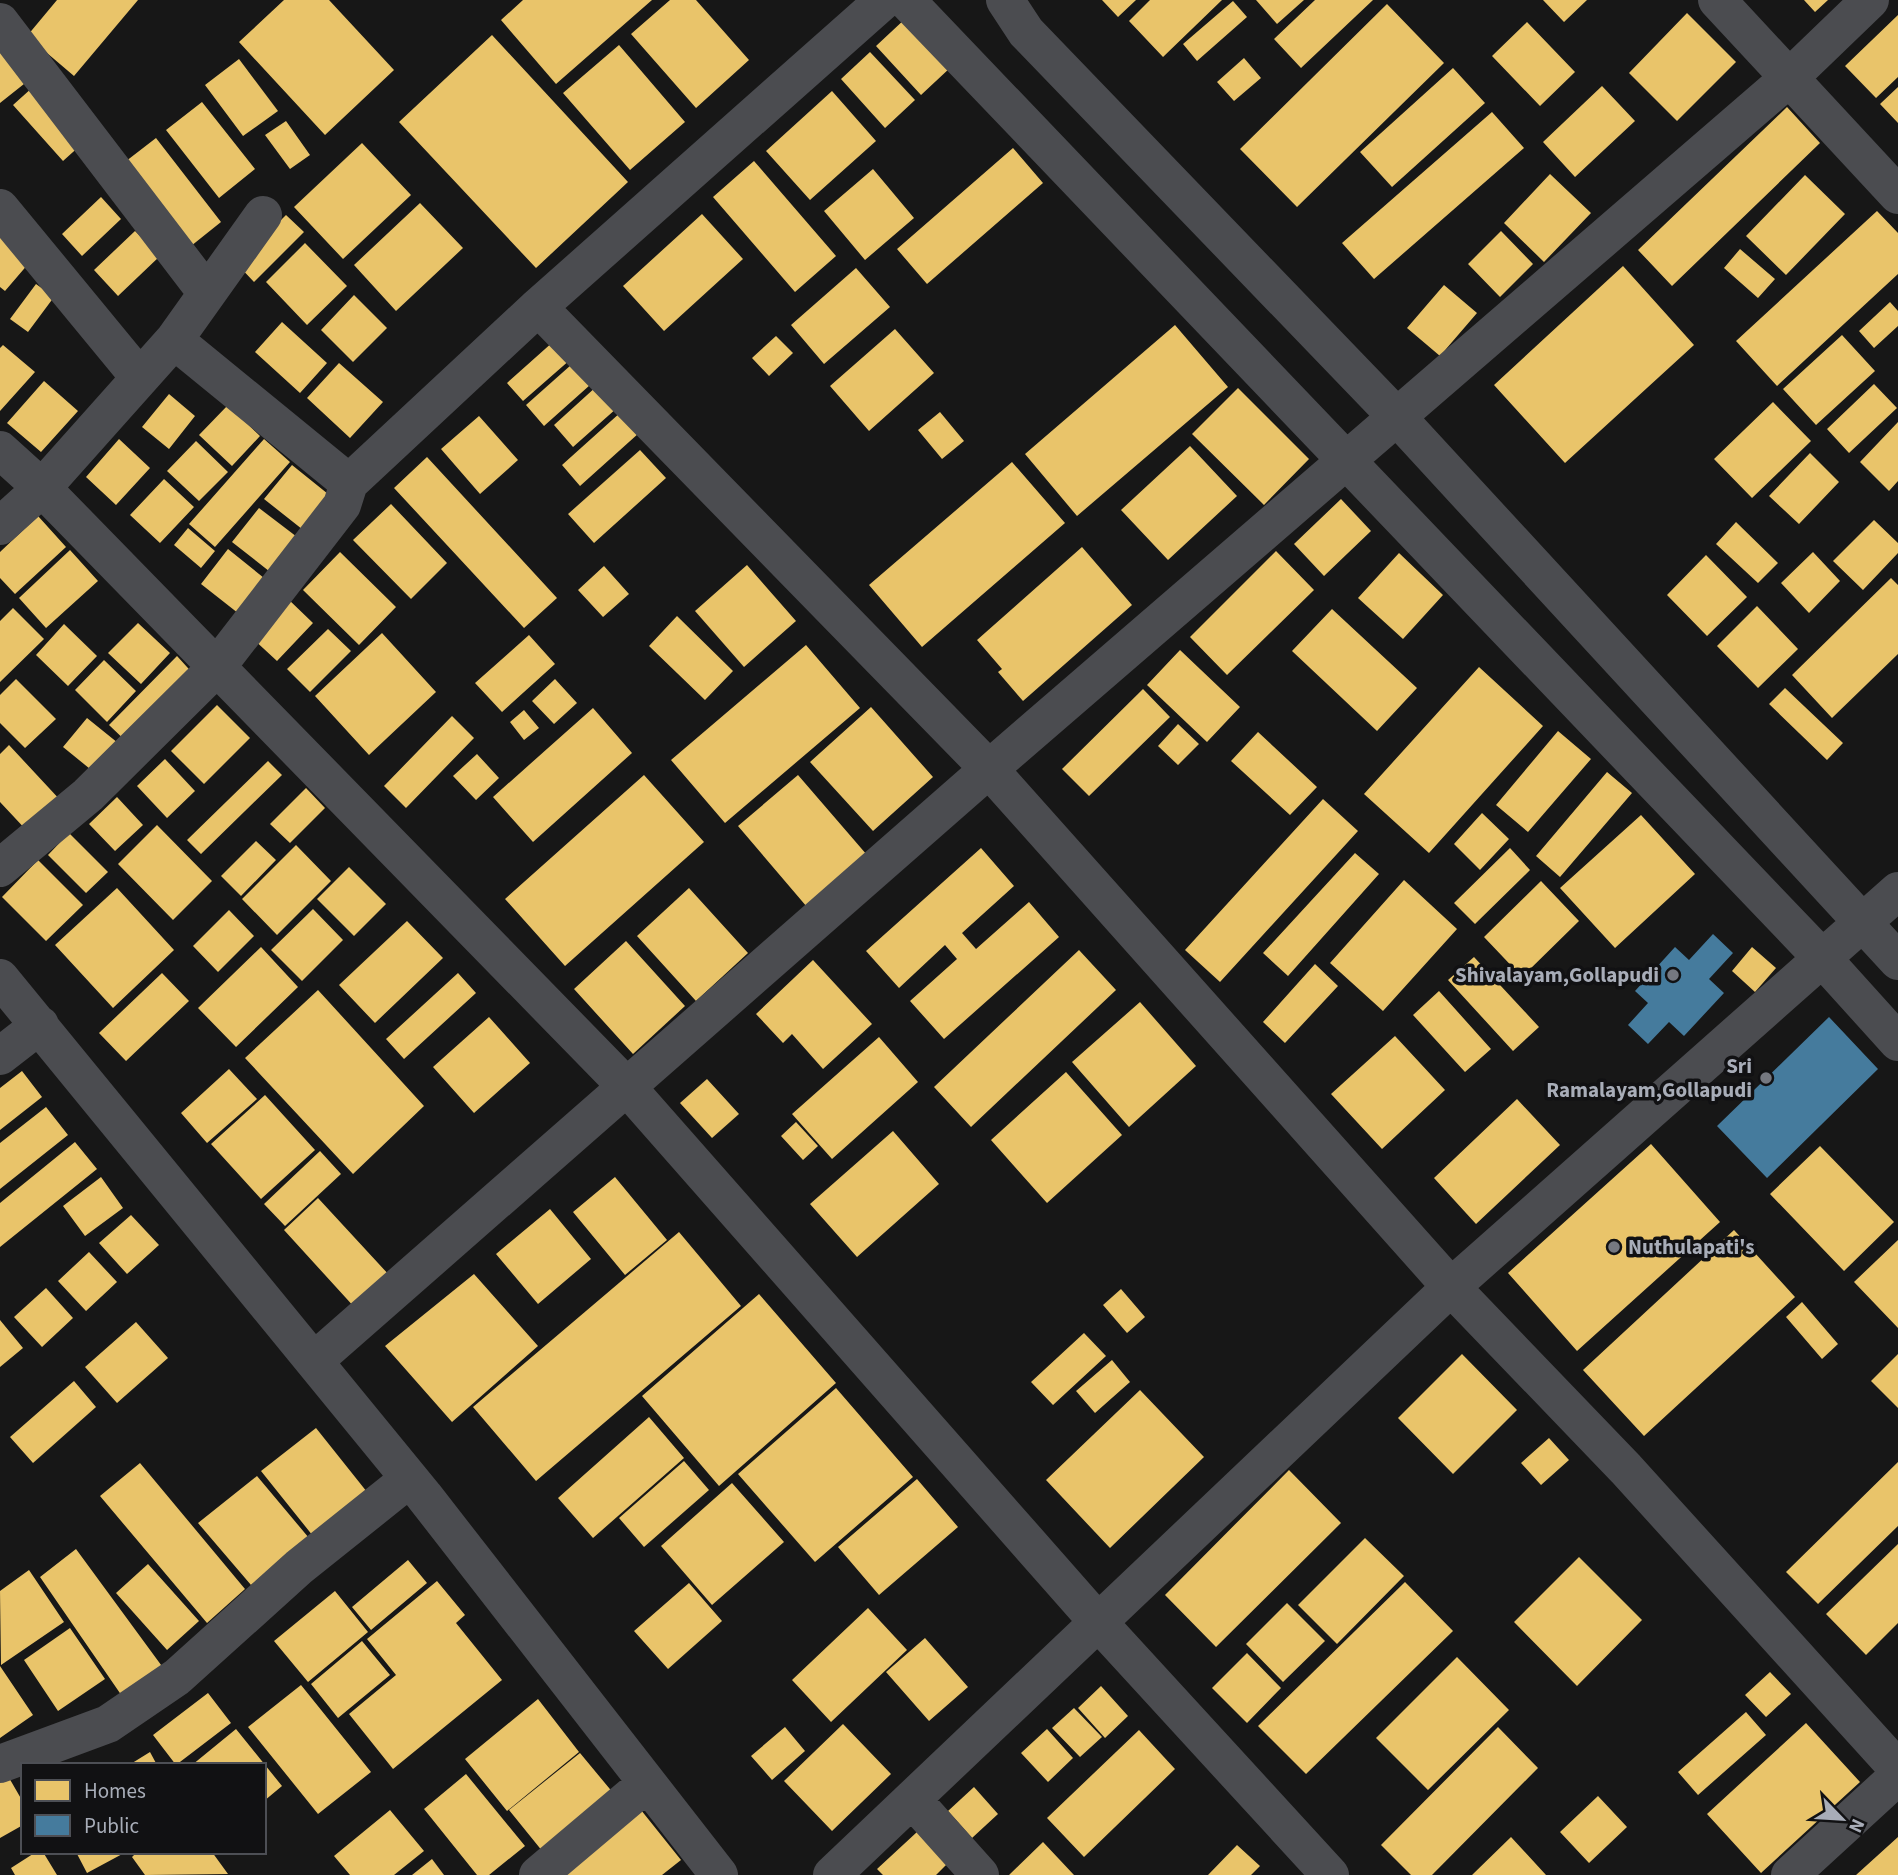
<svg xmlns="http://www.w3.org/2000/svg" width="1898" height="1875" viewBox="0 0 1898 1875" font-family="'Source Sans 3',sans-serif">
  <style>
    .homes { fill: #e9c46a }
    .public { fill: #457b9d }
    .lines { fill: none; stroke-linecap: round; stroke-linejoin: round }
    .minor { stroke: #4b4c50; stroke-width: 38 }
    .poi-dot { fill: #757880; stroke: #111113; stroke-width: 2.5 }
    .labels { text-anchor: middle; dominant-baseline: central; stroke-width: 7; stroke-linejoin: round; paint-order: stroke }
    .poi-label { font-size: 21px; font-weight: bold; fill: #a8adb8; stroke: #111113; text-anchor: end }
  </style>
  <rect width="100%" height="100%" fill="#171717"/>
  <path class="homes" d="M57,0H138L74,76L27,36Z
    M284,0H329L394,70L325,135L239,42Z
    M523,0H652L556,84L501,20Z
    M670,0H696L749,60L696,108L631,34Z
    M1102,0H1136L1118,17Z
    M1150,0H1222L1163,57L1129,21Z
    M1256,0H1304L1277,24Z
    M1315,0H1373L1301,68L1274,39Z
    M1543,0H1587L1564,22Z
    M1804,0H1828L1815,12Z
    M1233,1L1247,17L1197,61L1183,44Z
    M1387,4L1444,63L1297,207L1240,149Z
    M1687,13L1736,62L1677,121L1629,73Z
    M1898,15V77L1876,98L1845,66Z
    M906,18L951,67L921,95L876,46Z
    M1527,22L1575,72L1540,106L1492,56Z
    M492,35L628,182L536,268L399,122Z
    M0,43L29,80L0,103Z
    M619,45L685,122L630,170L563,93Z
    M870,52L915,100L885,128L841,79Z
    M1244,58L1261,78L1234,101L1217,82Z
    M239,59L278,111L243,136L205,85Z
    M1453,68L1485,103L1392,187L1360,152Z
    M1602,86L1635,121L1575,177L1543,142Z
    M33,87L83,143L63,161L13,105Z
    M1898,87V123L1880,104Z
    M832,91L876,141L810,200L766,151Z
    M202,102L255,169L219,198L166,130Z
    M1787,107L1820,143L1672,286L1638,250Z
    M1492,112L1524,148L1374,279L1342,243Z
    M286,121L310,155L290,169L265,135Z
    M156,138L221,222L186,250L121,165Z
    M362,143L411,195L343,259L294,207Z
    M1013,148L1043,183L927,284L897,249Z
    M754,161L836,256L795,292L713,197Z
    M873,169L914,218L865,260L824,211Z
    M1550,174L1591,213L1544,262L1504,223Z
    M1805,175L1845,214L1786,275L1746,236Z
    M101,197L121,219L82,256L62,234Z
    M420,203L463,248L396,311L354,265Z
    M1877,211L1898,233V274L1777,386L1736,341Z
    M702,214L743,259L664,331L623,286Z
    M286,215L304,232L254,282L237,264Z
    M0,226L35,256L5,291L0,287Z
    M135,231L160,256L118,296L94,270Z
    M1501,231L1533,264L1500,297L1468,264Z
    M305,243L347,286L307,325L266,282Z
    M1740,249L1775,279L1758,298L1724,268Z
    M1623,266L1694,345L1565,463L1494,385Z
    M856,268L890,307L824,364L791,325Z
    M36,284L54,297L28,332L10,319Z
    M1444,285L1477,313L1440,356L1407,328Z
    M354,295L387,328L353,362L321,330Z
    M1890,302L1898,311V326L1874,348L1859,331Z
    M282,322L327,363L300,393L255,352Z
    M1175,325L1228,387L1077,516L1025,454Z
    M895,329L934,373L869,431L830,386Z
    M1842,335L1875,371L1816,425L1783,389Z
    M776,336L793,353L769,376L752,358Z
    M554,341L571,359L523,401L507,383Z
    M3,345L35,372L0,411V348Z
    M339,363L383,402L350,438L307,398Z
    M571,365L590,385L544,426L526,405Z
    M44,381L78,411L41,452L7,423Z
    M1874,384L1897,408L1849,453L1827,429Z
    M597,386L617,408L573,447L554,425Z
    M1238,388L1309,459L1264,505L1192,434Z
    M169,394L195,416L169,449L142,427Z
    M1773,402L1811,441L1752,498L1714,459Z
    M228,405L260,436L232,466L199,435Z
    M621,412L639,433L580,486L562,465Z
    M940,412L964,441L942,459L918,430Z
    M479,416L518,460L480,494L441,449Z
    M1898,422V481L1889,491L1860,462Z
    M119,439L150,468L116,505L86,477Z
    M264,439L290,462L215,547L189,524Z
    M196,441L228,472L199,501L167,471Z
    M1190,446L1237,496L1168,560L1121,510Z
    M640,450L666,478L594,543L568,514Z
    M1810,453L1839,482L1799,524L1769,496Z
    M427,457L557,598L524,628L394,488Z
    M1012,462L1065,523L922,647L869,585Z
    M292,465L333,498L307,533L264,499Z
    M164,479L194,507L160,543L130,515Z
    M1341,499L1371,531L1324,576L1294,544Z
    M391,504L447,563L411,599L353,540Z
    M259,508L301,540L274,575L232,542Z
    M38,516L66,547L15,594L0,578V552Z
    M1874,520L1898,543V553L1863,590L1833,561Z
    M1736,522L1778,563L1758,583L1716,544Z
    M188,528L215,551L201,568L174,545Z
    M1082,547L1132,605L1023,701L998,672L1002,669L977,640Z
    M228,549L269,582L243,617L201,584Z
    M70,550L98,581L46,628L19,598Z
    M1276,551L1314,590L1227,675L1190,637Z
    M340,552L396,607L359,645L303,590Z
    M1813,552L1840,581L1809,613L1781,583Z
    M1399,553L1443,595L1403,639L1358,598Z
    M1706,555L1747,597L1707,636L1667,595Z
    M747,565L796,621L744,667L695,611Z
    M604,566L629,594L603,617L578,590Z
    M1891,578L1898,585V654L1832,718L1792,675Z
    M287,598L313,623L277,661L250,636Z
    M1757,606L1798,649L1758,688L1717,646Z
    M13,608L44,639L0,682V621Z
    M1332,609L1417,688L1377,731L1292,651Z
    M677,616L733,671L705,700L649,646Z
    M138,623L170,653L141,684L108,653Z
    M64,624L97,656L68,686L36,655Z
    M328,629L351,651L310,692L287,669Z
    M382,633L436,692L369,755L315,696Z
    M529,635L555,664L502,712L475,683Z
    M806,645L860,708L725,823L671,760Z
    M1180,650L1240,707L1207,742L1147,685Z
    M177,656L197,678L130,745L109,725Z
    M104,660L136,691L107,722L75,690Z
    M1479,667L1543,726L1429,853L1364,794Z
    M16,679L56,719L25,748L0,723V695Z
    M555,679L577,703L554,724L532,701Z
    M1785,688L1843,743L1827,760L1769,704Z
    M1143,689L1170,717L1089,796L1062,769Z
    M217,705L250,738L204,784L171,751Z
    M871,707L933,777L873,831L810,762Z
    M593,708L632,753L533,842L493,797Z
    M524,710L539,728L524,740L510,722Z
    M452,716L474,738L406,808L384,786Z
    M87,718L118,743L95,773L63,747Z
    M1178,724L1199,744L1178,765L1158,746Z
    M1558,731L1591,759L1528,832L1496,805Z
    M1258,732L1317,787L1290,815L1231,761Z
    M9,745L62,802L29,833L0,802V754Z
    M477,754L499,778L476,800L453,776Z
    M165,759L195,791L167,818L137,786Z
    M268,761L282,775L201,854L187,840Z
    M1607,772L1632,793L1560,877L1536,856Z
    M644,775L704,842L565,966L505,899Z
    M798,775L867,855L807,907L738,826Z
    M306,788L325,808L290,843L270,824Z
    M117,797L143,825L115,851L89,824Z
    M1323,799L1358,831L1220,982L1185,950Z
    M1482,813L1509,839L1480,870L1454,844Z
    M1641,815L1695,874L1615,948L1560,888Z
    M157,825L212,881L173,920L118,864Z
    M69,833L108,872L86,893L48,855Z
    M256,841L276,860L241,896L221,876Z
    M296,845L331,881L277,935L242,899Z
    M981,848L1014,886L962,933L976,949L1029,902L1059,937L944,1039L910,1001L957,959L945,945L899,988L866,951Z
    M1510,848L1530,870L1475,924L1454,903Z
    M1355,853L1379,874L1288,976L1263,953Z
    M38,860L83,905L46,941L2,897Z
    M349,867L386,904L354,936L317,899Z
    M1404,880L1457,929L1383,1011L1330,963Z
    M1541,881L1579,921L1522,977L1484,937Z
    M117,888L174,950L113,1008L55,945Z
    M689,888L748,953L696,1001L637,936Z
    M313,909L343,940L302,981L271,950Z
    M229,910L254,936L218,972L193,946Z
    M407,921L443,958L375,1023L339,985Z
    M626,941L685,1006L633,1054L574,989Z
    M261,947L298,987L236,1047L198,1008Z
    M1752,947L1776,968L1755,992L1732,971Z
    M1079,950L1116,990L971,1127L934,1087Z
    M1474,957L1539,1027L1513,1051L1448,980Z
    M813,960L872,1024L823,1069L792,1034L783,1043L756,1014Z
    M1315,964L1338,986L1285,1043L1263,1022Z
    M162,973L189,1001L126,1061L99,1033Z
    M458,973L476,993L404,1059L386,1039Z
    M318,990L424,1106L353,1174L245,1058Z
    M1439,991L1491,1049L1465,1072L1413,1015Z
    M1140,1002L1196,1066L1129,1127L1072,1062Z
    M489,1017L530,1063L474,1113L433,1067Z
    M1395,1036L1445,1090L1382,1149L1331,1094Z
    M879,1037L918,1082L832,1159L792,1114Z
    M229,1069L257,1099L207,1143L181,1113Z
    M22,1071L42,1097L0,1130V1088Z
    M1066,1072L1122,1135L1047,1203L991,1140Z
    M707,1079L739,1114L712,1138L680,1103Z
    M265,1095L315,1150L261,1199L211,1144Z
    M1517,1099L1560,1145L1476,1224L1434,1178Z
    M46,1107L68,1135L0,1189V1143Z
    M796,1122L818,1146L803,1160L781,1136Z
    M893,1131L939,1184L857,1257L810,1204Z
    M75,1142L97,1169L0,1247V1203Z
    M1651,1144L1720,1222L1577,1351L1508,1273Z
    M1820,1146L1894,1222L1844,1271L1770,1194Z
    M320,1151L341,1174L285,1226L264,1204Z
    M101,1177L123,1208L85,1236L63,1206Z
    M615,1177L667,1240L625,1275L573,1212Z
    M318,1198L390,1276L356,1309L284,1230Z
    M550,1209L591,1259L538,1304L496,1254Z
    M131,1215L159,1245L127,1274L99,1243Z
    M1734,1230L1795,1297L1644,1436L1583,1370Z
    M679,1232L741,1306L536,1481L473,1407Z
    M1898,1240V1328L1854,1282Z
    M89,1252L117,1282L86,1311L58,1281Z
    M474,1274L538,1346L452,1422L385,1346Z
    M46,1288L73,1318L42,1347L14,1317Z
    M1121,1289L1145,1317L1127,1333L1103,1305Z
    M759,1294L836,1383L719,1486L642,1396Z
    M1802,1302L1838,1344L1822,1359L1786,1317Z
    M0,1320L23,1348L0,1367Z
    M136,1322L168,1358L117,1403L85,1367Z
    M1084,1333L1106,1356L1053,1405L1031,1382Z
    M1462,1354L1517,1410L1453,1474L1398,1418Z
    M1898,1354V1408L1871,1381Z
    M1112,1360L1130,1382L1095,1413L1076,1391Z
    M74,1381L96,1407L33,1463L10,1437Z
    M836,1388L913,1477L815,1562L738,1474Z
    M1140,1390L1204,1457L1110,1548L1046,1480Z
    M649,1417L684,1458L593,1538L558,1498Z
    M316,1428L367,1492L313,1536L261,1471Z
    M1549,1438L1569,1460L1541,1485L1521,1463Z
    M684,1461L709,1490L644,1547L619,1518Z
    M1898,1462V1526L1818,1604L1786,1572Z
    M140,1463L245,1589L207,1623L100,1496Z
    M1289,1470L1341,1523L1216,1647L1165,1595Z
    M257,1476L309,1538L251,1585L198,1523Z
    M917,1479L958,1527L879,1595L838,1547Z
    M732,1483L784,1542L712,1605L661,1546Z
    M1365,1538L1404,1576L1337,1644L1298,1605Z
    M1898,1544V1623L1866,1655L1826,1614Z
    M76,1549L164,1669L124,1699L40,1577Z
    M1579,1557L1642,1620L1577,1686L1514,1622Z
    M408,1560L427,1583L371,1630L352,1607Z
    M148,1564L199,1621L167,1650L116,1593Z
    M29,1570L64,1622L1,1665L0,1591Z
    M437,1581L465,1615L456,1623L502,1680L393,1769L349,1714L396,1675L367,1639Z
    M1405,1582L1453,1631L1306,1774L1258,1726Z
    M689,1583L722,1621L668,1669L634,1631Z
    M335,1591L368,1632L308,1682L274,1641Z
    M1287,1603L1325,1641L1283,1682L1246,1644Z
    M868,1608L907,1650L831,1722L792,1680Z
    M70,1628L105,1679L58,1711L24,1660Z
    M925,1638L968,1687L929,1721L886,1672Z
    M362,1641L390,1675L338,1718L311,1684Z
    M1247,1653L1281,1688L1247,1723L1212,1688Z
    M1457,1657L1509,1710L1428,1790L1376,1738Z
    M0,1666L33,1715L0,1738Z
    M1770,1672L1791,1694L1766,1717L1745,1695Z
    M301,1685L371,1772L318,1814L248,1727Z
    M1101,1686L1128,1716L1105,1738L1078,1708Z
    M208,1693L231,1723L176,1765L153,1735Z
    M538,1699L579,1752L507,1811L465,1759Z
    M1074,1708L1102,1737L1080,1757L1052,1728Z
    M1746,1712L1766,1735L1698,1795L1678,1772Z
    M1806,1723L1860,1782L1761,1873L1707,1814Z
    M843,1724L891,1774L832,1831L784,1781Z
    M785,1727L805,1751L772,1780L751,1756Z
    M1498,1727L1538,1768L1432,1875H1411L1381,1845Z
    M236,1729L282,1786L264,1801V1765H192Z
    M1047,1729L1073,1758L1048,1782L1021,1753Z
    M1139,1730L1175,1769L1084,1857L1047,1818Z
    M150,1752L157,1765H129Z
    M580,1753L614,1794L543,1852L509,1810Z
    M466,1774L525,1846L489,1875H477L424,1809Z
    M8,1776L23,1802V1825L0,1838V1781Z
    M974,1787L998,1814L972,1838L948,1811Z
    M1598,1796L1627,1827L1589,1863L1560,1832Z
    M633,1800L681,1860L662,1875H541Z
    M390,1810L424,1851L394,1875H350L334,1856Z
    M917,1832L947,1864L936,1875H883L877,1869Z
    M1511,1837L1546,1875H1472Z
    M1898,1837V1875H1856Z
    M1043,1842L1074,1875H1009Z
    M1237,1845L1260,1866L1251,1875H1208Z
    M36,1852H43L57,1875H15L11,1868Z
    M76,1852H126L87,1873Z
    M137,1852H212L228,1874L145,1875L132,1857Z
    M432,1859L444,1875H412Z"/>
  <path class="public" d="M1713,934L1733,953L1709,979L1724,993L1684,1036L1669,1022L1648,1044L1628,1025L1648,1003L1635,991L1675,947L1689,960Z
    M1829,1017L1878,1069L1767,1178L1717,1126Z"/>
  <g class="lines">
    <path class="minor" d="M906,0L1823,959L1898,1042
      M1005,0L1026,32L1397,417L1898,961
      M1717,0L1898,195
      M0,22L206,292
      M0,208L140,378
      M538,307L989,769L1451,1287L1626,1469L1898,1769
      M174,340L349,483
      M0,450L42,488L626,1086L1098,1622L1330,1875
      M0,526L42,488L174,340L263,215
      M0,868L88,795L216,668L342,505L349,483L538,307L884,0
      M0,978L424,1496L719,1875
      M0,1056L40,1025
      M314,1361L989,769L1788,79L1870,0
      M0,1764L108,1724L177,1677L299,1567L409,1479
      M912,1799L980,1875
      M538,1875L647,1783
      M832,1875L1451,1287L1898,891
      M1790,1875L1898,1776"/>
  </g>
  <g class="poi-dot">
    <circle cx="1673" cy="975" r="7"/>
    <circle cx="1766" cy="1078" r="7"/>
    <circle cx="1614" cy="1247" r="7"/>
  </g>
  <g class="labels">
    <g class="poi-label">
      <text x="1659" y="975">Shivalayam,Gollapudi</text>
      <text x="1752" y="1066">Sri<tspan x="1752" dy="24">Ramalayam,Gollapudi</tspan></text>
      <text x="1628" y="1247" text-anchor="start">Nuthulapati's</text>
    </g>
  </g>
  <rect x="21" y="1763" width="245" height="91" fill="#111113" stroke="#4d4f55" stroke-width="2"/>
  <rect x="35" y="1780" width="35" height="21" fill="#e9c46a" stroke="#4d4f55" stroke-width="2"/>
  <text x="84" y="1798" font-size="21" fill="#a8adb8">Homes</text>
  <rect x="35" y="1815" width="35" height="21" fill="#457b9d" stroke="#4d4f55" stroke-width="2"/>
  <text x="84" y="1833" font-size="21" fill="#a8adb8">Public</text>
  <g transform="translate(1842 1819) rotate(115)" stroke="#111113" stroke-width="5" paint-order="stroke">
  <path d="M0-5L12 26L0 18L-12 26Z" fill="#a8adb8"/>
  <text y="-10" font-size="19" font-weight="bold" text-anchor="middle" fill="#a8adb8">N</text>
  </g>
</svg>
